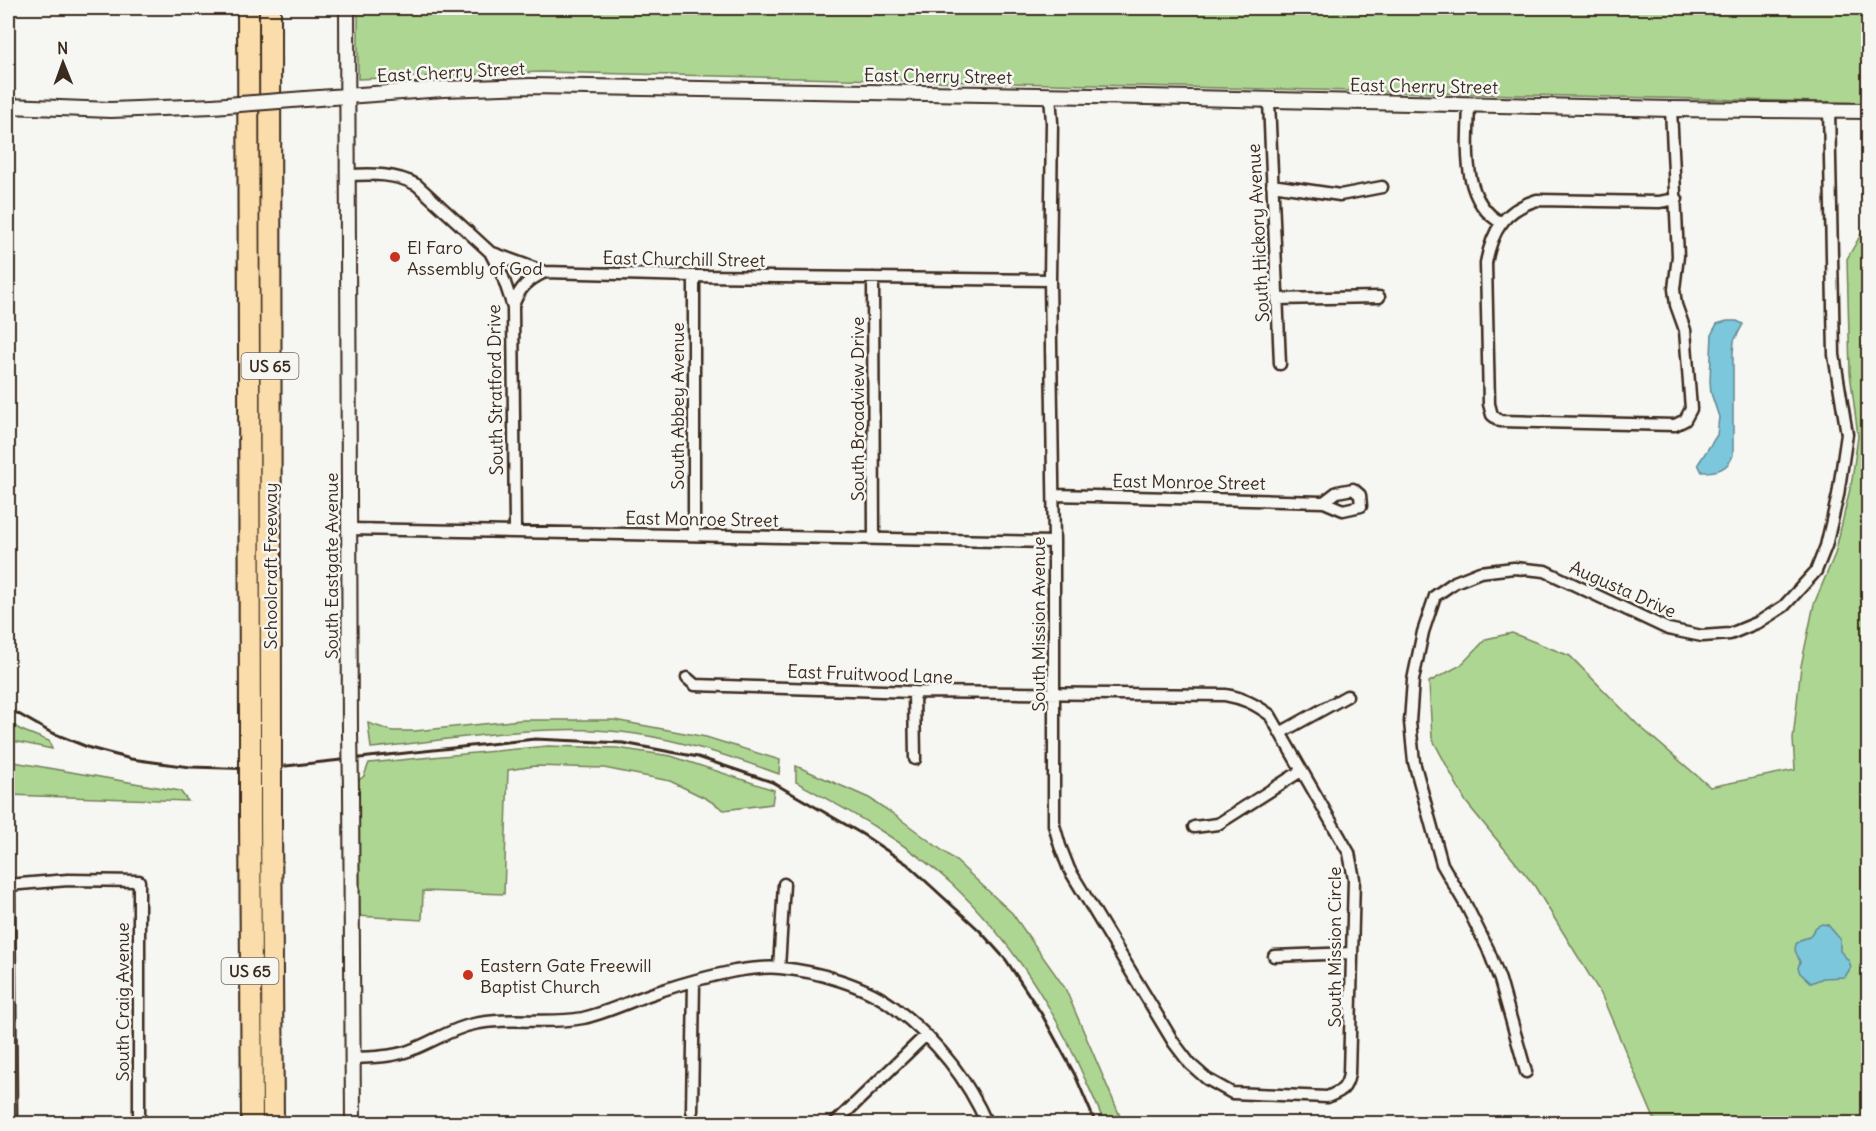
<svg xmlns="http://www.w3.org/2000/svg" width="1876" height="1131" viewBox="0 0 1876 1131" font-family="Delius,sans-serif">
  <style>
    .green { fill: #add693; stroke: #748058; stroke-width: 1.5 }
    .water { fill: #7dc7dd; stroke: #638891; stroke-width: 1.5 }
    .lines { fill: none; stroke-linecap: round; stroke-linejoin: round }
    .minor-casing { stroke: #3b2a1e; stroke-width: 15 }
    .tertiary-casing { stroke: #3b2a1e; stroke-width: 18 }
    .motorway-casing { stroke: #3b2a1e; stroke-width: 24 }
    .minor { stroke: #f6f6f2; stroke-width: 10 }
    .tertiary { stroke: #f6f6f2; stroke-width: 14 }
    .motorway { stroke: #faddab; stroke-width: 20 }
    .rail { stroke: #3b2a1e; stroke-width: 3 }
    .tertiary-bridge-casing { stroke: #3b2a1e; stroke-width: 18; stroke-linecap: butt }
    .motorway-bridge-casing { stroke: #3b2a1e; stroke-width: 24; stroke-linecap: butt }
    .tertiary-bridge { stroke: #f6f6f2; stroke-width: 14 }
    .motorway-bridge { stroke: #faddab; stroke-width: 20 }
    .poi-dot { fill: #c8321e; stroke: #f6f6f2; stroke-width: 2 }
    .labels { text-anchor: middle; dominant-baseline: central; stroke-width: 5; stroke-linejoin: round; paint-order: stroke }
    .shield { fill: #f6f6f2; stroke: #73675e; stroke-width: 1.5 }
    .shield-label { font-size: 16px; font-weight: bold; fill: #3b2a1e }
    .street-label { font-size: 18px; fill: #3b2a1e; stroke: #f6f6f2 }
    .poi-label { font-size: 18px; fill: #3b2a1e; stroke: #f6f6f2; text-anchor: start }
  </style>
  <rect width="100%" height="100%" fill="#f6f6f2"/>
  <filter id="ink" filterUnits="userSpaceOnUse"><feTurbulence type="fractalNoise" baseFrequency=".0167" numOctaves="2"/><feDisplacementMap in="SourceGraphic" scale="12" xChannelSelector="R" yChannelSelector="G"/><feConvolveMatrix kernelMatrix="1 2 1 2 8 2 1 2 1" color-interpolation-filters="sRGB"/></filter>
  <g filter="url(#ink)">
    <path class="green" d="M358,8H1868V103L543,72L358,79Z
      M1868,222V1123H1656L1601,994L1534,885L1466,802L1432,738L1429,682L1461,665L1486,639L1512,633L1570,656L1637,724L1710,787L1795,770L1793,739L1801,666L1814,604L1835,554L1852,480L1858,436L1850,373L1847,259Z
      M521,720H614L706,737L780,760L779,774C733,757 670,737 621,732C542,723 451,740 371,748L368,723L392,731H415Z
      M8,722L21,730L49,741L52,749L8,740Z
      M548,746L617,748L671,756L774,790L772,804L724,810L707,799L670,781L604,768L535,766L508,770L504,894L423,891L422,920L358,916V781L364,776L369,763Z
      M8,761L180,791L188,801L8,795Z
      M796,766L869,798L892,813L955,860L1012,913L1065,988L1123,1123H1104C1099,1108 1091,1092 1084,1077C1053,1006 1010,939 953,885C908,843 851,812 796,782Z"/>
    <path class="water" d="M1727,321H1737L1743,324L1734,341L1733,353V455C1728,470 1716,472 1702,472L1698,464L1717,435L1719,417L1711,393L1710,381L1712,333L1717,324Z
      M1822,924L1828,925L1840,939V951L1849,961L1851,967L1845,977L1823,978L1811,983L1800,973L1798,968L1800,962L1795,950L1796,944L1800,940L1809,937L1816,927Z"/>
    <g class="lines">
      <defs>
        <path id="minor" d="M1269,101L1280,364
          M1469,105C1468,145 1460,201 1502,223
          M1671,109L1678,256L1674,289L1676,305L1685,330L1691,409L1685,420L1675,425L1500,421L1492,415L1489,404L1486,263C1492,231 1504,210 1537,200L1659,202L1677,199
          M348,175C373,174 395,173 417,185L490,252L545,272L694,276L1050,280
          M1272,185L1340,195L1382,187
          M490,252L503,277L513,307L515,531
          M694,276V535
          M873,278L874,539
          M1277,299L1379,297
          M513,306C519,288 528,280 545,272
          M1054,495L1324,502L1337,492L1353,489L1360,495L1361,506L1343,510L1324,502
          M349,529L1054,542
          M687,678L695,685L914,692L1225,695C1243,698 1255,704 1270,715L1349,853L1354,879L1349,1074C1346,1090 1341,1091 1327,1097L1232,1093L1207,1079L1190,1064L1174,1043L1069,869L1060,846L1054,825V542L1050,280L1052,122L1050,96
          M914,692L915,759
          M1280,733L1347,696
          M1194,827L1218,824L1301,771
          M8,885L68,880L139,881V1124
          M9,885L11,1124
          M1274,956L1352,953
          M779,968L784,884
          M353,1058C375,1057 396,1057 416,1048C436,1040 453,1028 474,1024C510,1016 547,1025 583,1018C610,1012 634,999 660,991C684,983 710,976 735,971C749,969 765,966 780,968C816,971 866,985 895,1008C934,1038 967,1078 987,1124
          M1526,1072L1500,980L1488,949L1467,907L1442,864L1414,762L1410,722L1413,680L1423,632L1435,596L1455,582L1480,572L1514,568L1545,571L1668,629L1702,636L1730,634L1759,622L1784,606L1816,571L1826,546L1838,495L1847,434L1834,355L1829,109
          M692,1111L694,981
          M834,1124L926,1035"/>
        <path id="tertiary" d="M347,8L350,733
          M305,99L443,89L531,86L1146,97L1671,109L1868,111
          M8,106L111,110L213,106
          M351,789L353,1124"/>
        <path id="motorway" d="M248,8L250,724
          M270,8L271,725
          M250,818L252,1124
          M271,818L273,1124"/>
      </defs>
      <use href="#minor" class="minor-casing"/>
      <use href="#tertiary" class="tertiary-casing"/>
      <use href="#motorway" class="motorway-casing"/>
      <use href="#minor" class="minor"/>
      <use href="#tertiary" class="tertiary"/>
      <use href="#motorway" class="motorway"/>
      <path class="rail" d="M8,708L50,732L90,748L131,759L190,767L258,769L535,739L623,743L698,757L772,782L862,834L907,864L979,930L1006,960L1041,1013L1075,1075L1096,1124"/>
      <defs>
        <path id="tertiary-bridge" d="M213,106L305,99
          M350,733L351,789"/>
        <path id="motorway-bridge" d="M271,725V818
          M250,818V724"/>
      </defs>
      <use href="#tertiary-bridge" class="tertiary-bridge-casing"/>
      <use href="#motorway-bridge" class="motorway-bridge-casing"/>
      <use href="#tertiary-bridge" class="tertiary-bridge"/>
      <use href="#motorway-bridge" class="motorway-bridge"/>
    </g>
  </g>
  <g class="poi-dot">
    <circle cx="395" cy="257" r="6"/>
    <circle cx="468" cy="975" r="6"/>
  </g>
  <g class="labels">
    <g class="shield">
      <rect x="241.5" y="353" width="57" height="26" rx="4.5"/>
      <rect x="221.5" y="958" width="57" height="26" rx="4.5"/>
    </g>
    <g class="shield-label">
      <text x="270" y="366">US 65</text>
      <text x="250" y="971">US 65</text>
    </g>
    <g class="street-label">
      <text transform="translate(451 72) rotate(-3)">East Cherry Street</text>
      <text transform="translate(938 76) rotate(1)">East Cherry Street</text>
      <text transform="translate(1424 86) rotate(1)">East Cherry Street</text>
      <text transform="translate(1258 233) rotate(-93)">South Hickory Avenue</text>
      <text transform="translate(684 259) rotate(1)">East Churchill Street</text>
      <text transform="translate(495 390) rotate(-91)">South Stratford Drive</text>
      <text transform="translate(677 406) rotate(-90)">South Abbey Avenue</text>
      <text transform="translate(857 409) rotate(-90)">South Broadview Drive</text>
      <text transform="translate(1189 482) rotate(1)">East Monroe Street</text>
      <text transform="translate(702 519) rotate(1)">East Monroe Street</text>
      <text transform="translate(270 566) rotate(-90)">Schoolcraft Freeway</text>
      <text transform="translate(331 566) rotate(-90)">South Eastgate Avenue</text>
      <text transform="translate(1623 589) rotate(24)">Augusta Drive</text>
      <text transform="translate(1038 624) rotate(-90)">South Mission Avenue</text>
      <text transform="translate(870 674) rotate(2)">East Fruitwood Lane</text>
      <text transform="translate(1334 947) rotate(-90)">South Mission Circle</text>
      <text transform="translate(122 1002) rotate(-90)">South Craig Avenue</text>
    </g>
    <g class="poi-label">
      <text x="407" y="247">El Faro<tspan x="407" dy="21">Assembly of God</tspan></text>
      <text x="480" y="965">Eastern Gate Freewill<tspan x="480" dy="21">Baptist Church</tspan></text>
    </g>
  </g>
  <rect width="1876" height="1131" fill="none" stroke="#f6f6f2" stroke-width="30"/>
  <rect x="15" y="15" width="1846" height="1101" fill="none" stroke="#3b2a1e" stroke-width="2" filter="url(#ink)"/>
  <g transform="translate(63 63) rotate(359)" stroke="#f6f6f2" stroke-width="4.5" paint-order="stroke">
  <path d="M0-4.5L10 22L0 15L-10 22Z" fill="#3b2a1e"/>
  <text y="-9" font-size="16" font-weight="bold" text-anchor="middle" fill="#3b2a1e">N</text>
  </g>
</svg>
